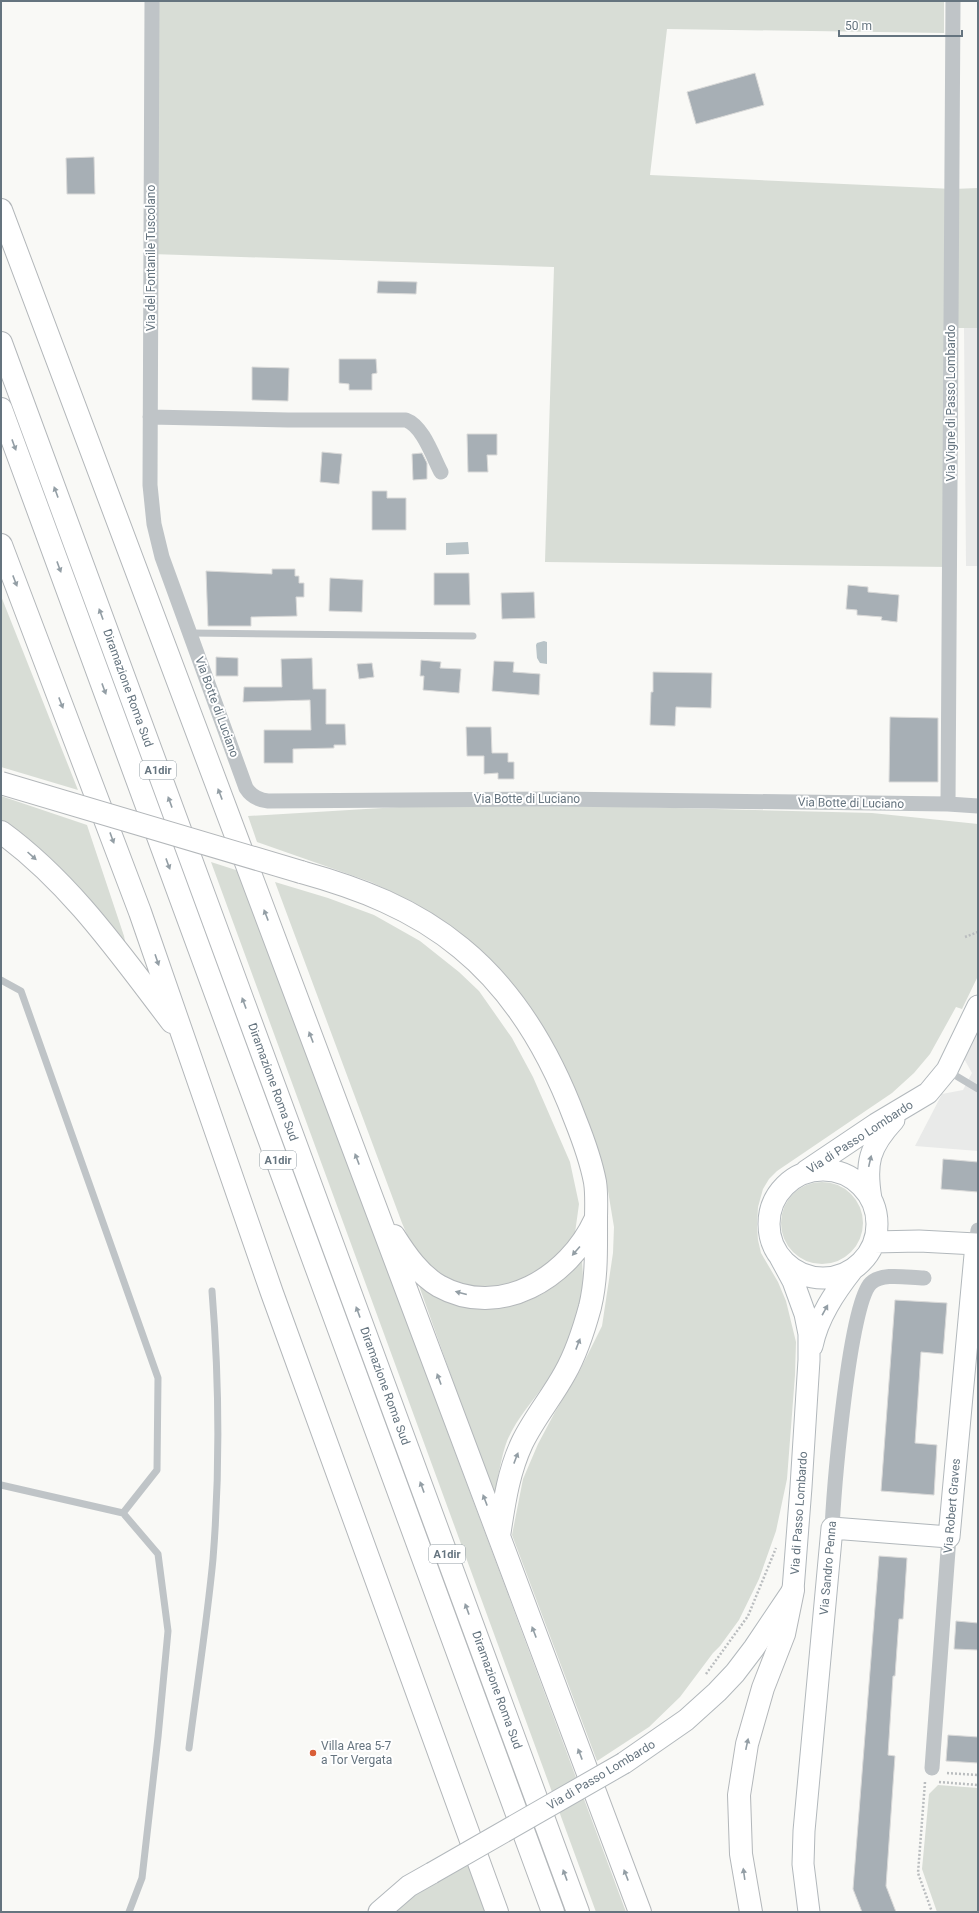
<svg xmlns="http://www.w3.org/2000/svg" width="979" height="1913" viewBox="0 0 979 1913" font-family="Roboto,sans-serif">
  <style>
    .built { fill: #e9eae9 }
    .green { fill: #d8ddd6 }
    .water { fill: #b8c3c7 }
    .building { fill: #a7afb5; stroke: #dadad9 }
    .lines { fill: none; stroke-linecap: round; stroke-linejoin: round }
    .secondary-casing { stroke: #b2b8bc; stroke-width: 23 }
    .highway-casing { stroke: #b3b7ba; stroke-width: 24 }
    .path { stroke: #babdbf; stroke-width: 2.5; stroke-dasharray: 2 2; stroke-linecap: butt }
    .lane { stroke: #bfc4c7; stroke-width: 7 }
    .street { stroke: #bfc4c7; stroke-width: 15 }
    .secondary { stroke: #fff; stroke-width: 21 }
    .highway { stroke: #fff; stroke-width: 22 }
    .secondary-bridge-casing { stroke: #b2b8bc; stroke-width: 23; stroke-linecap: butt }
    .highway-bridge-casing { stroke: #b3b7ba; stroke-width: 24; stroke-linecap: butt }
    .secondary-bridge { stroke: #fff; stroke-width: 21 }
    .highway-bridge { stroke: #fff; stroke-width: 22 }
    .oneway { fill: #939ea5 }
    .poi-dot { fill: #d95e36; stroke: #fff; stroke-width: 1.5 }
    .labels { text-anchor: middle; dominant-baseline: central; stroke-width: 4; stroke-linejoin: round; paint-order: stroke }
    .shield { fill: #fff; stroke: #939ea5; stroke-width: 1 }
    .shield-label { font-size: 11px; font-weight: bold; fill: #65747f }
    .street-label { font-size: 12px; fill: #65747f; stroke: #fff }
    .poi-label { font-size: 12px; fill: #65747f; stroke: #fff; text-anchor: start }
  </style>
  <rect width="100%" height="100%" fill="#f9f9f6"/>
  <path class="built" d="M964,328H978V566H966Z
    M978,1023V1151L915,1146L942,1094L963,1090L972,1073L962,1055Z"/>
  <path class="green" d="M152,1H944V33L667,29L650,175L953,189L978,188V328H952L950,567L545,562L554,267L151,254Z
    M1,596L78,790L1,767Z
    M1,796L87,825L124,936L125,941L123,944L1,822Z
    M596,806L872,813L978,824V976L962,1009L956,1007L930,1054L914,1073L892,1093L777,1171L769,1179L763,1189L758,1207L757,1227L758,1240L761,1253L778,1282L786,1301L796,1342L795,1375L787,1479L776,1531L759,1579L739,1620L720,1646L713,1653L680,1697L649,1727L597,1761L512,1535L523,1479L538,1444L555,1412L578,1374L602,1326L613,1253L614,1227L608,1191L596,1156L562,1076L450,927L413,902L371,882L257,842L248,816L399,807Z
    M211,862L239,871L626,1912H596Z
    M275,882L328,898L374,915L420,941L459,972L479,991L512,1038L533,1077L570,1162L579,1204L575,1233L551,1267L498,1290L457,1285L423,1263L408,1237L402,1223Z
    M781 1223a41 41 0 1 1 82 0a41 41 0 1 1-82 0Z
    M582,1257C582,1267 584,1278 582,1288C579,1319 565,1354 547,1381C534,1400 516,1419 507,1441C501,1457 499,1475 495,1491H492L417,1280C430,1286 456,1303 469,1306C502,1314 543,1300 566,1276C572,1270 577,1263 582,1257Z
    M938,1785L978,1788V1912H937L922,1869L929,1794Z
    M468,1863L485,1912H391L414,1894Z"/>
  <path class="water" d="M468,542L469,554L446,555V543Z
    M544,641L547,642V664L540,663L537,658L536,645L537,643Z"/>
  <path class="building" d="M755,73L764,105L696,124L687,92Z
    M94,157L95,194H67L66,158Z
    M378,281L417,282L416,294L377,293Z
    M339,359H376L377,373L372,374V390H349V384L339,383Z
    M252,367L289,368L288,401L252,400Z
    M467,434H497V455H487L488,472H468Z
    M322,452L342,454L339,484L320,482Z
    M422,453L427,463V479L413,480L412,454Z
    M372,491H387V498H406V530H372Z
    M272,569H295V576H299V583H304V597H296L297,616L251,617V626H208L206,571L272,574Z
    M434,573H469L470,605H434Z
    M330,578L363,580L362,612L329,611Z
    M848,585L868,587V592L899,595L897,622L881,620L882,617L857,615V610L846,609Z
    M534,592L535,618L502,619L501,593Z
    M216,657L238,658V676H216Z
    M312,658L313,689H326V724H345L346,745H334V748L293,749V763H264V730H311L310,700L243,702L244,687H282L281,659Z
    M421,660L441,662L440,668L461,669L459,693L423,690L424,676H420Z
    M494,661L514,662L513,672L540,674L539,695L492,691Z
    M372,663L374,677L359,679L357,664Z
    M653,672L712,673L711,708L676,707L675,726L650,725L651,692H653Z
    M890,717L938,718V782H889Z
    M466,727H491L492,753H508V762H514V779H498V773L484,774V756H467Z
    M943,1159L978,1162V1192L941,1189Z
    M895,1300L947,1303L943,1354L921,1352L915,1443L937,1445L934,1495L881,1491Z
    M879,1556L907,1558L903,1619H899L895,1676H893L888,1755L895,1756L886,1886L896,1912H862L853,1889Z
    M956,1621L978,1623V1650L954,1649Z
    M948,1735L978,1737V1763L946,1761Z"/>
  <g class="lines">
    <defs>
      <path id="secondary" d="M769 1224a54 54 0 1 1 108 0a54 54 0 1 1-108 0Z
        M806,1171L876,1124L928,1093L947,1070L978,1006
        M871,1199C865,1163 869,1147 894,1120
        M812,1346C818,1317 835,1292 853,1269
        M624,1763L686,1720L717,1692L735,1673L754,1648L793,1590L801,1487L809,1360V1334L805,1314L793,1281L780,1257
        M379,1912L409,1886L432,1873
        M809,1912L803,1864L804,1831L832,1528L949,1537L976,1244L919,1241L874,1242"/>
      <path id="highway" d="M1,210L640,1912
        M1,343L578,1912
        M1,409L553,1912
        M1,545L140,912L272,1293L497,1912
        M1,832C71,883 120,954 172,1022
        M301,872C359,888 414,909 461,948C515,992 551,1055 575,1119C583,1139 591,1161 595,1182C597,1195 596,1207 596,1220C596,1249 597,1278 590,1307C584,1329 577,1352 565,1373C552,1397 534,1418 522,1443C508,1473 504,1504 499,1536
        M394,1236C406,1255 420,1275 439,1286C500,1320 569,1277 595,1220
        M751,1912L741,1854L739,1795L747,1744L763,1688L784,1634L793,1590"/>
    </defs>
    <use href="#secondary" class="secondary-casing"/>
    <use href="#highway" class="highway-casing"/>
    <path class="path" d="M965,937L978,932
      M766,1246C759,1219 764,1190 788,1174
      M706,1674L748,1616L776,1548
      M947,1773L978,1775
      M925,1782L918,1873L932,1912
      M939,1782L978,1785"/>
    <path class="lane" d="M190,633L473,636
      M1,980L21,991L158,1378L157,1470L123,1513
      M948,1071L978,1089
      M1,1485L123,1513L158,1554L168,1631L158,1737L142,1878L129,1912
      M189,1748C197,1685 207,1622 213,1559C220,1471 219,1378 212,1291"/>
    <path class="street" d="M152,1L150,485L154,524L162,557L246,788C251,796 258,800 268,801L557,799L948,804L978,806
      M150,417L288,420H406C423,426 433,457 441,472
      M948,804L953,1
      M978,1230L976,1244L978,1245
      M832,1528C834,1490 849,1303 871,1283C883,1272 909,1278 924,1278
      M932,1768L949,1537"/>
    <use href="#secondary" class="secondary"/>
    <use href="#highway" class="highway"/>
    <defs>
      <path id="secondary-bridge" d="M432,1873L624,1763"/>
      <path id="highway-bridge" d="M1,783L301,872"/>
    </defs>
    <use href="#secondary-bridge" class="secondary-bridge-casing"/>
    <use href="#highway-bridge" class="highway-bridge-casing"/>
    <use href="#secondary-bridge" class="secondary-bridge"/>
    <use href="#highway-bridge" class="highway-bridge"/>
  </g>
  <defs><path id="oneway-solid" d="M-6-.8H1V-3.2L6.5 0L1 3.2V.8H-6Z"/></defs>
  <g class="oneway">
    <use href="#oneway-solid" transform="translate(14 445) rotate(70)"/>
    <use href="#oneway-solid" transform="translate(56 492) rotate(-110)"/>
    <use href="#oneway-solid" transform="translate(59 567) rotate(70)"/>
    <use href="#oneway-solid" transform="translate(15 581) rotate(69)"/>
    <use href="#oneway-solid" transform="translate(101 614) rotate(-110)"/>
    <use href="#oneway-solid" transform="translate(104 689) rotate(70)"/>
    <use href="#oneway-solid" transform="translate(61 703) rotate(69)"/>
    <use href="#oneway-solid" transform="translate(220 794) rotate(-111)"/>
    <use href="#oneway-solid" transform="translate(170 802) rotate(-110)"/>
    <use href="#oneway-solid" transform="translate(112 838) rotate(70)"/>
    <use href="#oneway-solid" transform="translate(32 856) rotate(42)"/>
    <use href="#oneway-solid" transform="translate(168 864) rotate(70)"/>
    <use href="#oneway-solid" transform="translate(266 915) rotate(-111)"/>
    <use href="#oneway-solid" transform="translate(157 960) rotate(71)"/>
    <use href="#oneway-solid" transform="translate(244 1003) rotate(-110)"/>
    <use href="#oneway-solid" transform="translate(311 1037) rotate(-111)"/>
    <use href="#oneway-solid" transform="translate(357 1159) rotate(-111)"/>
    <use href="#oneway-solid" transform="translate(870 1161) rotate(-77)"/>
    <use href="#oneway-solid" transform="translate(576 1251) rotate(131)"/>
    <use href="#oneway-solid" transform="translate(461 1293) rotate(-165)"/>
    <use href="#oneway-solid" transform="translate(825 1310) rotate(-61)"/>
    <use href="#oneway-solid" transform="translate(358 1312) rotate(-110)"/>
    <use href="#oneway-solid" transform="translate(578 1344) rotate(-69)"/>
    <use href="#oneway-solid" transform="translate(439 1379) rotate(-110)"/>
    <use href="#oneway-solid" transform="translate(516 1458) rotate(-69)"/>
    <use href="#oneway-solid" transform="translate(422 1487) rotate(-110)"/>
    <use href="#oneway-solid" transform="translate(485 1500) rotate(-111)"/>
    <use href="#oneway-solid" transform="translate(467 1609) rotate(-110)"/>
    <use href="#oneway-solid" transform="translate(534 1632) rotate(-111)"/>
    <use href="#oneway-solid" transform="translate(747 1744) rotate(-78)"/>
    <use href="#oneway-solid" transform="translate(580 1754) rotate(-111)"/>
    <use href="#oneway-solid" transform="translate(744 1874) rotate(-98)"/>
    <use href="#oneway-solid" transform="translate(565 1875) rotate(-110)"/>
    <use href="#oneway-solid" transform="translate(626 1875) rotate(-111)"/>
  </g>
  <circle class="poi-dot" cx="313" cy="1753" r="4"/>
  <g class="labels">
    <g class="shield">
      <rect x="140" y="761" width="36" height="18" rx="3"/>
      <rect x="260" y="1151" width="36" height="18" rx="3"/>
      <rect x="429" y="1545" width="36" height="18" rx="3"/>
    </g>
    <g class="shield-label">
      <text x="158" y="770">A1dir</text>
      <text x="278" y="1160">A1dir</text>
      <text x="447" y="1554">A1dir</text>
    </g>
    <g class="street-label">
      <text transform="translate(151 258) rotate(-90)">Via del Fontanile Tuscolano</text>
      <text transform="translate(951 403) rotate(-90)">Via Vigne di Passo Lombardo</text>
      <text transform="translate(128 688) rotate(70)">Diramazione Roma Sud</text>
      <text transform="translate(217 707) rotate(70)">Via Botte di Luciano</text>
      <text x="527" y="799">Via Botte di Luciano</text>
      <text transform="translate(851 803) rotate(1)">Via Botte di Luciano</text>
      <text transform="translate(273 1082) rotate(70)">Diramazione Roma Sud</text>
      <text transform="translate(860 1137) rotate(-33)">Via di Passo Lombardo</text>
      <text transform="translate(385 1386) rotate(70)">Diramazione Roma Sud</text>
      <text transform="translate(952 1506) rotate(-85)">Via Robert Graves</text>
      <text transform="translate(799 1513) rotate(-86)">Via di Passo Lombardo</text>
      <text transform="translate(828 1568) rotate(-85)">Via Sandro Penna</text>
      <text transform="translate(497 1690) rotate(70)">Diramazione Roma Sud</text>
      <text transform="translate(601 1775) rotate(-31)">Via di Passo Lombardo</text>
    </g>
    <g class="poi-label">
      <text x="321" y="1746">Villa Area 5-7<tspan x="321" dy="14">a Tor Vergata</tspan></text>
    </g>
  </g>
  <rect width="979" height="1913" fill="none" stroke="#65747f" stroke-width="4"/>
  <path d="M839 30v6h123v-6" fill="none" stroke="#65747f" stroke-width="2"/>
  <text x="845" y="30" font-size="12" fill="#65747f" stroke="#ffffff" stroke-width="3" paint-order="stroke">50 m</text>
</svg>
